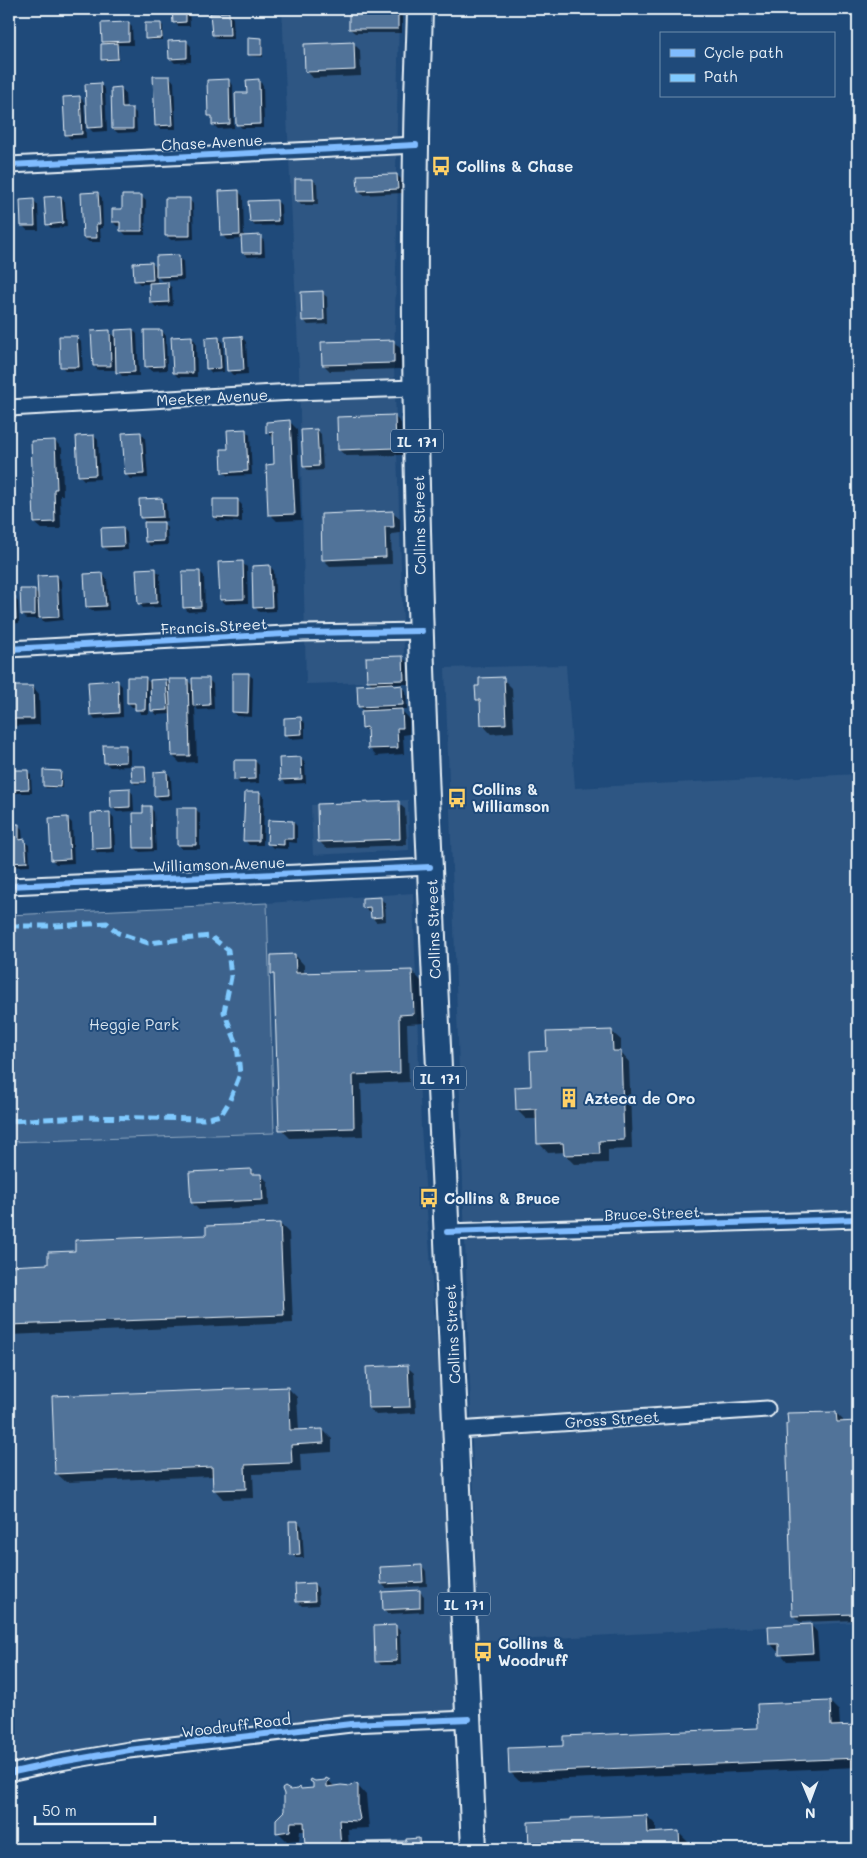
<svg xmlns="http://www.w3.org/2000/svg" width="867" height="1858" viewBox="0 0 867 1858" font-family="Mali,sans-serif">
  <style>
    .built { fill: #2e5683 }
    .green { fill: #3c628c; stroke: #92aac2 }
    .shadow { fill: #0007 }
    .building { fill: #517399; stroke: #e8f1f8 }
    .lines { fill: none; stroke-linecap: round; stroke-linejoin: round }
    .minor-casing { stroke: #e8f1f8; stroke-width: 19 }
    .primary-casing { stroke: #e8f1f8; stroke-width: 28 }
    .minor { stroke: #1f4a7a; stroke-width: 15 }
    .primary { stroke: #1f4a7a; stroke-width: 24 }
    .quiet { stroke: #80caff; stroke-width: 5; stroke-dasharray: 10 5; stroke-linecap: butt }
    .cycleway-casing { stroke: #1f4a7a; stroke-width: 9 }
    .cycleway { stroke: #80bcff; stroke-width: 6 }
    .labels { text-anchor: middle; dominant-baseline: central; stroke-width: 4; stroke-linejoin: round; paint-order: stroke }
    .shield { fill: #1f4a7a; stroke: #acbfd2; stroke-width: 1 }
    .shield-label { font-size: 14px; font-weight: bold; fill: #e8f1f8 }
    .street-label { font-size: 15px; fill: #e8f1f8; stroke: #1f4a7a }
    .poi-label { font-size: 15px; font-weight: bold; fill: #e8f1f8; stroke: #1f4a7a; text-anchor: start }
    .park-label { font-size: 15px; fill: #d7e3ed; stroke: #1f4a7a }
  </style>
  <rect width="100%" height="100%" fill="#1f4a7a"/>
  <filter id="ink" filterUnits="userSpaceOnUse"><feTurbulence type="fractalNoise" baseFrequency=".02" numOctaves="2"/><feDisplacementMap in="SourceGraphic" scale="10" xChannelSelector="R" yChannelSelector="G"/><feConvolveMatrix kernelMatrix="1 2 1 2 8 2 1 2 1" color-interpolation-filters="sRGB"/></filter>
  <g filter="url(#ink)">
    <path class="built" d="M282,9H399L396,171L398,175L394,366L405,681L306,684L299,370Z
      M566,665L575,788L858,774V1622L479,1642L445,668Z
      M408,800L409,850L313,855L311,805Z
      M413,893L421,1128L463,1713L9,1772V1142L274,1133L267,903Z"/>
    <path class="green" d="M267,903L274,1133L9,1142V915Z"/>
    <path class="shadow" d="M173,9H189L190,26H178L174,22Z
      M398,12L402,16V33H355L350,29Z
      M229,14L233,18L234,39H217L213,35Z
      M128,23L132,27L133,45H118L119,60L105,61L103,59L107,45L103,41Z
      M161,24L163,26V40H148L147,38Z
      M262,39L263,41V57L251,56L249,54Z
      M186,41L191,46V62L175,63L170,58Z
      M353,43L360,50L361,76L313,78L307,71Z
      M170,77L174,82L176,129H160L156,125Z
      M228,80L233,85L234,128L218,129L213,124V119L210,116Z
      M258,80L263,85L264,128H242L237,124L248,94Z
      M101,85L105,89L107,131L93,132L88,127Z
      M121,88L125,93L126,109H132L136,113L137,132L118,133L113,129Z
      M80,97L84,102L86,138L71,139L66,135Z
      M397,175L401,179L402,193L363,195L359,190Z
      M313,180L317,184L318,205H301L297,200Z
      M238,191L243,196L244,237H260L264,241L265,256L248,257L243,253V239L227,240L222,235Z
      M98,193L102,198L103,228H100L101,242H89L84,238Z
      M141,196L146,201L145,235H126L121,230V226H117L113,222L123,210Z
      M61,197L65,202L67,227L51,228L47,224Z
      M189,199L193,204L194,239L171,240L166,235Z
      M34,201L38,205L39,230H27L23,226Z
      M277,201L281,205L282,225L255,226L251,222Z
      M9,208L10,242H9Z
      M179,257L183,261L184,280L162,281L157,276V284L167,283L172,288L173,306L156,307L151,302L150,284H140L135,280L152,263L157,269Z
      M322,293L327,297L328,324L308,325L304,320Z
      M133,330L137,334L139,376H122L117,370H98L94,366L109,331L116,338Z
      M162,331L166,336L167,370L151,371L147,366Z
      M77,337L81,342L83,371H66L62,367Z
      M191,337L196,342L197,377H178L174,373Z
      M242,337L246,342L248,374L233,375L228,370Z
      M219,338L223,343L224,372L212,373L207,368Z
      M393,341L400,348L401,369L330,371L323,364Z
      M9,354L11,356L12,385H9Z
      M394,416L401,423L402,455L346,456L339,450Z
      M290,422L297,429L301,520L277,521L270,514L275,465L274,439L268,432Z
      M245,430L250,435L252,475L228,476L223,472L229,450Z
      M317,430L321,434L323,470L309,471L304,466Z
      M141,433L145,438L148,478L130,479L126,474Z
      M94,436L98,440L100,479L84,480L79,475Z
      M55,441L62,448L63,495H60L61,529H42L35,523Z
      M162,500L166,504L167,521H161L167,528L168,545L150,546L146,541L148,524L141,517Z
      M238,501L242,505V522L218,521L214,517Z
      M393,512L400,519V533L391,534L392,564L330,566L323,559Z
      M123,528L127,533L128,550L108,551L103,546Z
      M242,563L247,567L248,603L226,604L221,600Z
      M270,566L274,571L276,611L259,612L255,607Z
      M155,570L160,574L161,607L143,608L139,603Z
      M200,572L204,576L205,611L188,612L184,607Z
      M103,574L107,579L109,610L92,611L87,607Z
      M57,576L61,581L63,620L44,622L39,616V619H27L23,615L34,590L39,595Z
      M9,597H14L18,602L19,623L9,624Z
      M403,658L407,662L408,684H393L396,687H402L406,691L407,709H400L409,718V734L403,735L404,754L376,756L370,749L369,733L363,727L365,712L359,706L373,685L368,680Z
      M248,674L253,678L252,717L237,716L233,712Z
      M145,678L151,684L166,680L171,685L187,680L193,686L208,679L213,684L214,709L198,710L195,706L197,762L180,763L173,756L171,714L157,715L153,711L152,690H149V714H141L137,709V707H132L128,703Z
      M503,679L512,688L514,732L491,734L482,724L481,704L477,699Z
      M118,682L122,686L123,717L95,719L91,714Z
      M33,687L39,694L40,725L9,726V688Z
      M300,718L305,723V738L290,739L286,734Z
      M125,746L130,750V766L110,767L105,762Z
      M301,759L305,763L306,783L286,784L282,779Z
      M255,761L259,765V783L240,784L236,779Z
      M145,767L146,769L147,783L135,784L133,782Z
      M27,771L31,775L32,793H14L9,789V772Z
      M60,772L62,774V788H46L44,786Z
      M167,772L171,777L172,799L160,800L156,795Z
      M129,789L133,794L134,811L117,812L112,807Z
      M260,793L264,797L263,845H249L245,840Z
      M398,803L405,809L407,845L326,848L319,841Z
      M150,807L154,812L156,851L140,852L135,848L145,814Z
      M196,809L200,814V849H182L178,844Z
      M110,813L114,818L115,852L98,853L93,848Z
      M67,818L72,823L74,863L56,864L52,860Z
      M293,822L297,826V843L288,842V849L273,848L269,844Z
      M9,825H18L22,829L23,841L29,845L30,866L9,867Z
      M380,898L385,903L386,921L376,922L372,917V911H368L363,907Z
      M295,955L304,965V974L412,971L421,981L423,1023L407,1024L409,1082L361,1084L363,1136L290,1138L281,1129L276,976L273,973Z
      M611,1031L621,1040V1053L629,1062L632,1149L608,1150V1163L574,1164L565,1155V1152L548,1153L539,1143L538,1119H526L517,1110L533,1087Z
      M250,1170L255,1175H261L268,1182L269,1206L199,1210L192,1203Z
      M280,1224L289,1233L293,1323L9,1335V1267L49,1265L77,1253L207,1236Z
      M407,1367L414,1373L416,1413L376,1415L369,1408Z
      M288,1388L297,1397L299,1431L323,1430L332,1439V1452L300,1454L301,1472L253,1474L254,1498L223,1499L214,1489L213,1476L66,1482L56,1473Z
      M836,1413L843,1420V1423H858V1620L800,1622L793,1615L789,1426Z
      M298,1522L302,1526L304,1558H296L292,1554Z
      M422,1566L426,1571L427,1586L386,1588L382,1584Z
      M314,1584L318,1588L319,1605L302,1606L297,1601Z
      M419,1591L424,1596V1612L389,1614L384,1609Z
      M811,1625L817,1632L819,1660L787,1661L781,1654L780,1651H777L771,1644Z
      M395,1626L400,1631L401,1665H381L377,1661Z
      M830,1702L839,1711L840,1727L858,1726V1767L519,1781L510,1772L564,1747L759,1729Z
      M328,1780L335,1787H352L357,1785L366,1795L369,1828L348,1829L349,1849H307L306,1831H300L299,1840L287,1841L278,1832L285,1812L289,1791L314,1789L315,1782Z
      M647,1816L656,1825V1834L679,1833L688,1842V1849H530L529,1823Z
      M419,1840L428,1849H365V1843L407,1842Z"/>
    <path class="building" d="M172,9H186V22L173,23Z
      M349,11H398V29H349Z
      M229,12L230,35H212L210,13Z
      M129,22V41L102,42L101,23Z
      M145,23H161L162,38L145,39Z
      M248,37L262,38V55H248Z
      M187,40V58L169,59L168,41Z
      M354,42L355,70L305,72L304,44Z
      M117,43L118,59L101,60V44Z
      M153,76H170L173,125L155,126Z
      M229,79L230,124L212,125V116H208L207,80Z
      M259,79L260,124L236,125L235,93H247L246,80Z
      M101,83L103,127L87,128L85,84Z
      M121,87L122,108H133V129H112L111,88Z
      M80,96L82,134L65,135L63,97Z
      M397,174L398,189L358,191L357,175Z
      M295,179H313L314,201H295Z
      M239,190L240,235L221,236L219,191Z
      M98,192L100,224H96L97,238H83L81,193Z
      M122,195H142V231H120V222H112V209H122Z
      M61,196L63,223L46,225L44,197Z
      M165,198H190V236H165Z
      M34,199L35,226H21L20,200Z
      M277,200L278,221L250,222L248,201Z
      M261,235V253H242L241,236Z
      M179,255L180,276L156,277V256Z
      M152,262L153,280L134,281L133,263Z
      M168,282L169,302L150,303L149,283Z
      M323,291L324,320L302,321L301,292Z
      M133,329L135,372L116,373L115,330Z
      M110,330L111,366H93L91,331Z
      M144,330H162L164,366L145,367Z
      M59,336H77L79,367H60Z
      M192,336L193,373H173L171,337Z
      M242,336L244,370L227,371L225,337Z
      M219,337L221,368L206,369L205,338Z
      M394,340V363L322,365L321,342Z
      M395,415L396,448L338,450L337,417Z
      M290,420L295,514L268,515L266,465L274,464L273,432L266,433V422Z
      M246,429L248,471L222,473L221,449H228L227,430Z
      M317,429L319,466L303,467L301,430Z
      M141,432L144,474L125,475L122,433Z
      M94,435L96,475L78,476L76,436Z
      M55,440L57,489H54L55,522L34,523L31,441Z
      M162,498L163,517L140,518L139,499Z
      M213,499H238V518L213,517Z
      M393,511L394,527H385L386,557L322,560L321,514Z
      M144,522H164V541L145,542Z
      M123,527L124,546L102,547L101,528Z
      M243,561L244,599L220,600L218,562Z
      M270,565L272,607L253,608L252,566Z
      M156,568L157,603L138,604L136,569Z
      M182,571H200L201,607L183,608Z
      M103,573L106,606L86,607L84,574Z
      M57,575L59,617L39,618L37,576Z
      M20,589H35V615H21Z
      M9,596H15L16,619H9Z
      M403,656L404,680L367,681L366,657Z
      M232,673H249L248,713L232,712Z
      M127,677H146L145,710H135V703H127Z
      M504,677L506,724L481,725L480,700H476L475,686H479V678Z
      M192,678H209L210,705L193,706Z
      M166,679L168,710L151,711L150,680Z
      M169,679H188L190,756H172Z
      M118,680L119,713L90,715L88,682Z
      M393,683L394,686L402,685L403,705L358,707L357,685Z
      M9,686H33L34,719H9Z
      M402,709L403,728H397L398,748L368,749L367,727L362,728L361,711Z
      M301,717L302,734L284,735V718Z
      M103,745H126V762L104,763Z
      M301,757L302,779L280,780L279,758Z
      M234,760H255V779L234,780Z
      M131,766H145L146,782H132Z
      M9,770H28L29,789L9,790Z
      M43,770L61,771L60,787L43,786Z
      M167,771L168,795L154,796V772Z
      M130,788V807L111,808L110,789Z
      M245,792H260L259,841H243Z
      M399,801L400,839L318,842L317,804Z
      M143,806H151L152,848H134L133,813H143Z
      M177,808H196V845H177Z
      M110,812L111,848L92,849L91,813Z
      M68,817L70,859L51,860L49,818Z
      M268,820L293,821V839H284V845L267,844Z
      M9,824H19V840L25,839L27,862L9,863Z
      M381,897L382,917L371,918L370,907L362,908V898Z
      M295,954L296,973L412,970L414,1014L399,1015L400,1073L353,1075L354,1128L279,1130L274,974H271V955Z
      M612,1030L613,1051H621L624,1140L599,1141L600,1154L564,1155L563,1143L537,1144L536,1109L516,1110L515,1087L531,1086L530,1052L547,1051L546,1032Z
      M251,1169V1174H261L263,1200L191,1203L189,1172Z
      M280,1223L284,1315L9,1325V1266L48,1264V1252L75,1251V1240L206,1235V1226Z
      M408,1365L410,1407L368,1408L366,1367Z
      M288,1387L290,1430L323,1429L324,1443L291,1445L292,1463L245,1465L246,1489L213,1490L212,1467L55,1474L52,1396Z
      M836,1412L837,1422L858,1421V1454L852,1455L857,1614L792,1616L786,1424H788L787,1413Z
      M289,1521H298L300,1554L290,1555Z
      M422,1565L423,1582L381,1584L380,1567Z
      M314,1583L315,1601L296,1602L295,1584Z
      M420,1590V1608L383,1610L382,1592Z
      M811,1624L813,1653L779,1655V1644H769L768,1626Z
      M396,1625L397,1661L375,1662L374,1626Z
      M830,1701L831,1726L858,1725V1758L509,1773L508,1748L563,1746V1736L758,1728L757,1704Z
      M326,1778L330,1780L327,1782V1787L341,1785L351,1786L354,1783L358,1785V1809L360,1819L358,1821L339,1820L341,1849H305L304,1822H291L290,1831L276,1833V1819L284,1811V1794L282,1789L285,1787L290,1790L298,1789L300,1787L301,1789L313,1788V1783L310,1781L311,1779L315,1781L325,1780Z
      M647,1815L648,1833L679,1831L680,1849H529L528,1822L571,1820V1818Z
      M419,1838L420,1849H364V1842L406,1841V1839Z"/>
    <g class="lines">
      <defs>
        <path id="minor" d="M9,165L416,145
          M9,408L294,392L415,388
          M9,649L303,633L422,631
          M9,886L430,867
          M447,1232L858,1219
          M457,1430L767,1409
          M9,1773L55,1763L129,1750L351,1724L469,1719"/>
        <path id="primary" d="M420,9C419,55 416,101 416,147C410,490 428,832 444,1174C456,1399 466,1624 474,1849"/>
      </defs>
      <use href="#minor" class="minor-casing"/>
      <use href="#primary" class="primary-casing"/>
      <use href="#minor" class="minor"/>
      <use href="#primary" class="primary"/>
      <path class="quiet" d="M9,926H54L107,923L118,933L148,943L210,936L228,950L231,977L224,1012L237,1044L240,1074L229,1102L221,1115L204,1119L81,1117L9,1121"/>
      <defs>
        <path id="cycleway" d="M9,165L416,145
          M9,649L303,633L422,631
          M9,886L430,867
          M447,1232L858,1219
          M9,1773L55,1763L129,1750L351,1724L469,1719"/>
      </defs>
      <use href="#cycleway" class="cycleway-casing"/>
      <use href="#cycleway" class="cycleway"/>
    </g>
  </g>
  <defs>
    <symbol id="bus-bare" viewBox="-9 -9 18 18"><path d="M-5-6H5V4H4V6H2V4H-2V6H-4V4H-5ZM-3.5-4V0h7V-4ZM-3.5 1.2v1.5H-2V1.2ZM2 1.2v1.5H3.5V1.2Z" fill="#ffd166" stroke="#1f4a7a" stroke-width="2.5" paint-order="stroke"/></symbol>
    <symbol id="building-bare" viewBox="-9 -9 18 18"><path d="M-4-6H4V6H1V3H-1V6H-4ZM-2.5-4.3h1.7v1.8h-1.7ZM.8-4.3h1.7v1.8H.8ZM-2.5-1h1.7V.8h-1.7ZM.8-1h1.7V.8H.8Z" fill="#ffd166" stroke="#1f4a7a" stroke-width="2.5" paint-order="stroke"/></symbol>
  </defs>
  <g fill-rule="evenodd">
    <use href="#bus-bare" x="427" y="152" width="28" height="28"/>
    <use href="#bus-bare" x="443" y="784" width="28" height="28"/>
    <use href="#building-bare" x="555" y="1084" width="28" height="28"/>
    <use href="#bus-bare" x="415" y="1184" width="28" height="28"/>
    <use href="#bus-bare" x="469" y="1638" width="28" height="28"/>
  </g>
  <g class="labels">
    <g class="shield">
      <rect x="391" y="429.5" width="52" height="23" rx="4"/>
      <rect x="414" y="1066.5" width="52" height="23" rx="4"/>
      <rect x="438" y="1592.5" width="52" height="23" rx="4"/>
    </g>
    <g class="shield-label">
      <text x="417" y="441">IL 171</text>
      <text x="440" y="1078">IL 171</text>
      <text x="464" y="1604">IL 171</text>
    </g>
    <g class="street-label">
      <text transform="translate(212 142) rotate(-3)">Chase Avenue</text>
      <text transform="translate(212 397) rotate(-3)">Meeker Avenue</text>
      <text transform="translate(419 525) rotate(-91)">Collins Street</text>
      <text transform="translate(214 626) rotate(-3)">Francis Street</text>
      <text transform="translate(219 864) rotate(-2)">Williamson Avenue</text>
      <text transform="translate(433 929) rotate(-92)">Collins Street</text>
      <text transform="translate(652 1213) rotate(-2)">Bruce Street</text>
      <text transform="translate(452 1334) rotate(-93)">Collins Street</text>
      <text transform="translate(612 1419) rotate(-4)">Gross Street</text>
      <text transform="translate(236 1725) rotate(-7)">Woodruff Road</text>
    </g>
    <g class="poi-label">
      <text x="456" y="166">Collins &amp; Chase</text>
      <text x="472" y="789">Collins &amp;<tspan x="472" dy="17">Williamson</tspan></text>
      <text x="584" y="1098">Azteca de Oro</text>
      <text x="444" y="1198">Collins &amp; Bruce</text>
      <text x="498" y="1643">Collins &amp;<tspan x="498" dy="17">Woodruff</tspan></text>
    </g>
    <g class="park-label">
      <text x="134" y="1024">Heggie Park</text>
    </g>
  </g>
  <rect width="867" height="1858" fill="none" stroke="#1f4a7a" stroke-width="30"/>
  <rect x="15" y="15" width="837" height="1828" fill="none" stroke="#e8f1f8" stroke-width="2" filter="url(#ink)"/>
  <rect x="660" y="32" width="175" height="65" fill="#1f4a7a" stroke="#6f8dac"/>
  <rect x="670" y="49" width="25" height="8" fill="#80bcff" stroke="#6f8dac"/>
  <text x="704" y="58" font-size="15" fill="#e8f1f8">Cycle path</text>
  <rect x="670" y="74" width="25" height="8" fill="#80caff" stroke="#6f8dac"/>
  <text x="704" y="82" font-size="15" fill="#e8f1f8">Path</text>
  <g transform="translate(810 1800) rotate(179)" stroke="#1f4a7a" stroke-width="4" paint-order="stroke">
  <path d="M0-4L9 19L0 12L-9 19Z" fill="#e8f1f8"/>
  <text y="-8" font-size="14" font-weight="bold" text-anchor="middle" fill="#e8f1f8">N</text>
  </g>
  <path d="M35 1816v8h120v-8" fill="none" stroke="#e8f1f8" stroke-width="2.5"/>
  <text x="42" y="1816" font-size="15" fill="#e8f1f8" stroke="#1f4a7a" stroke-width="4" paint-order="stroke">50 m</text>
</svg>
